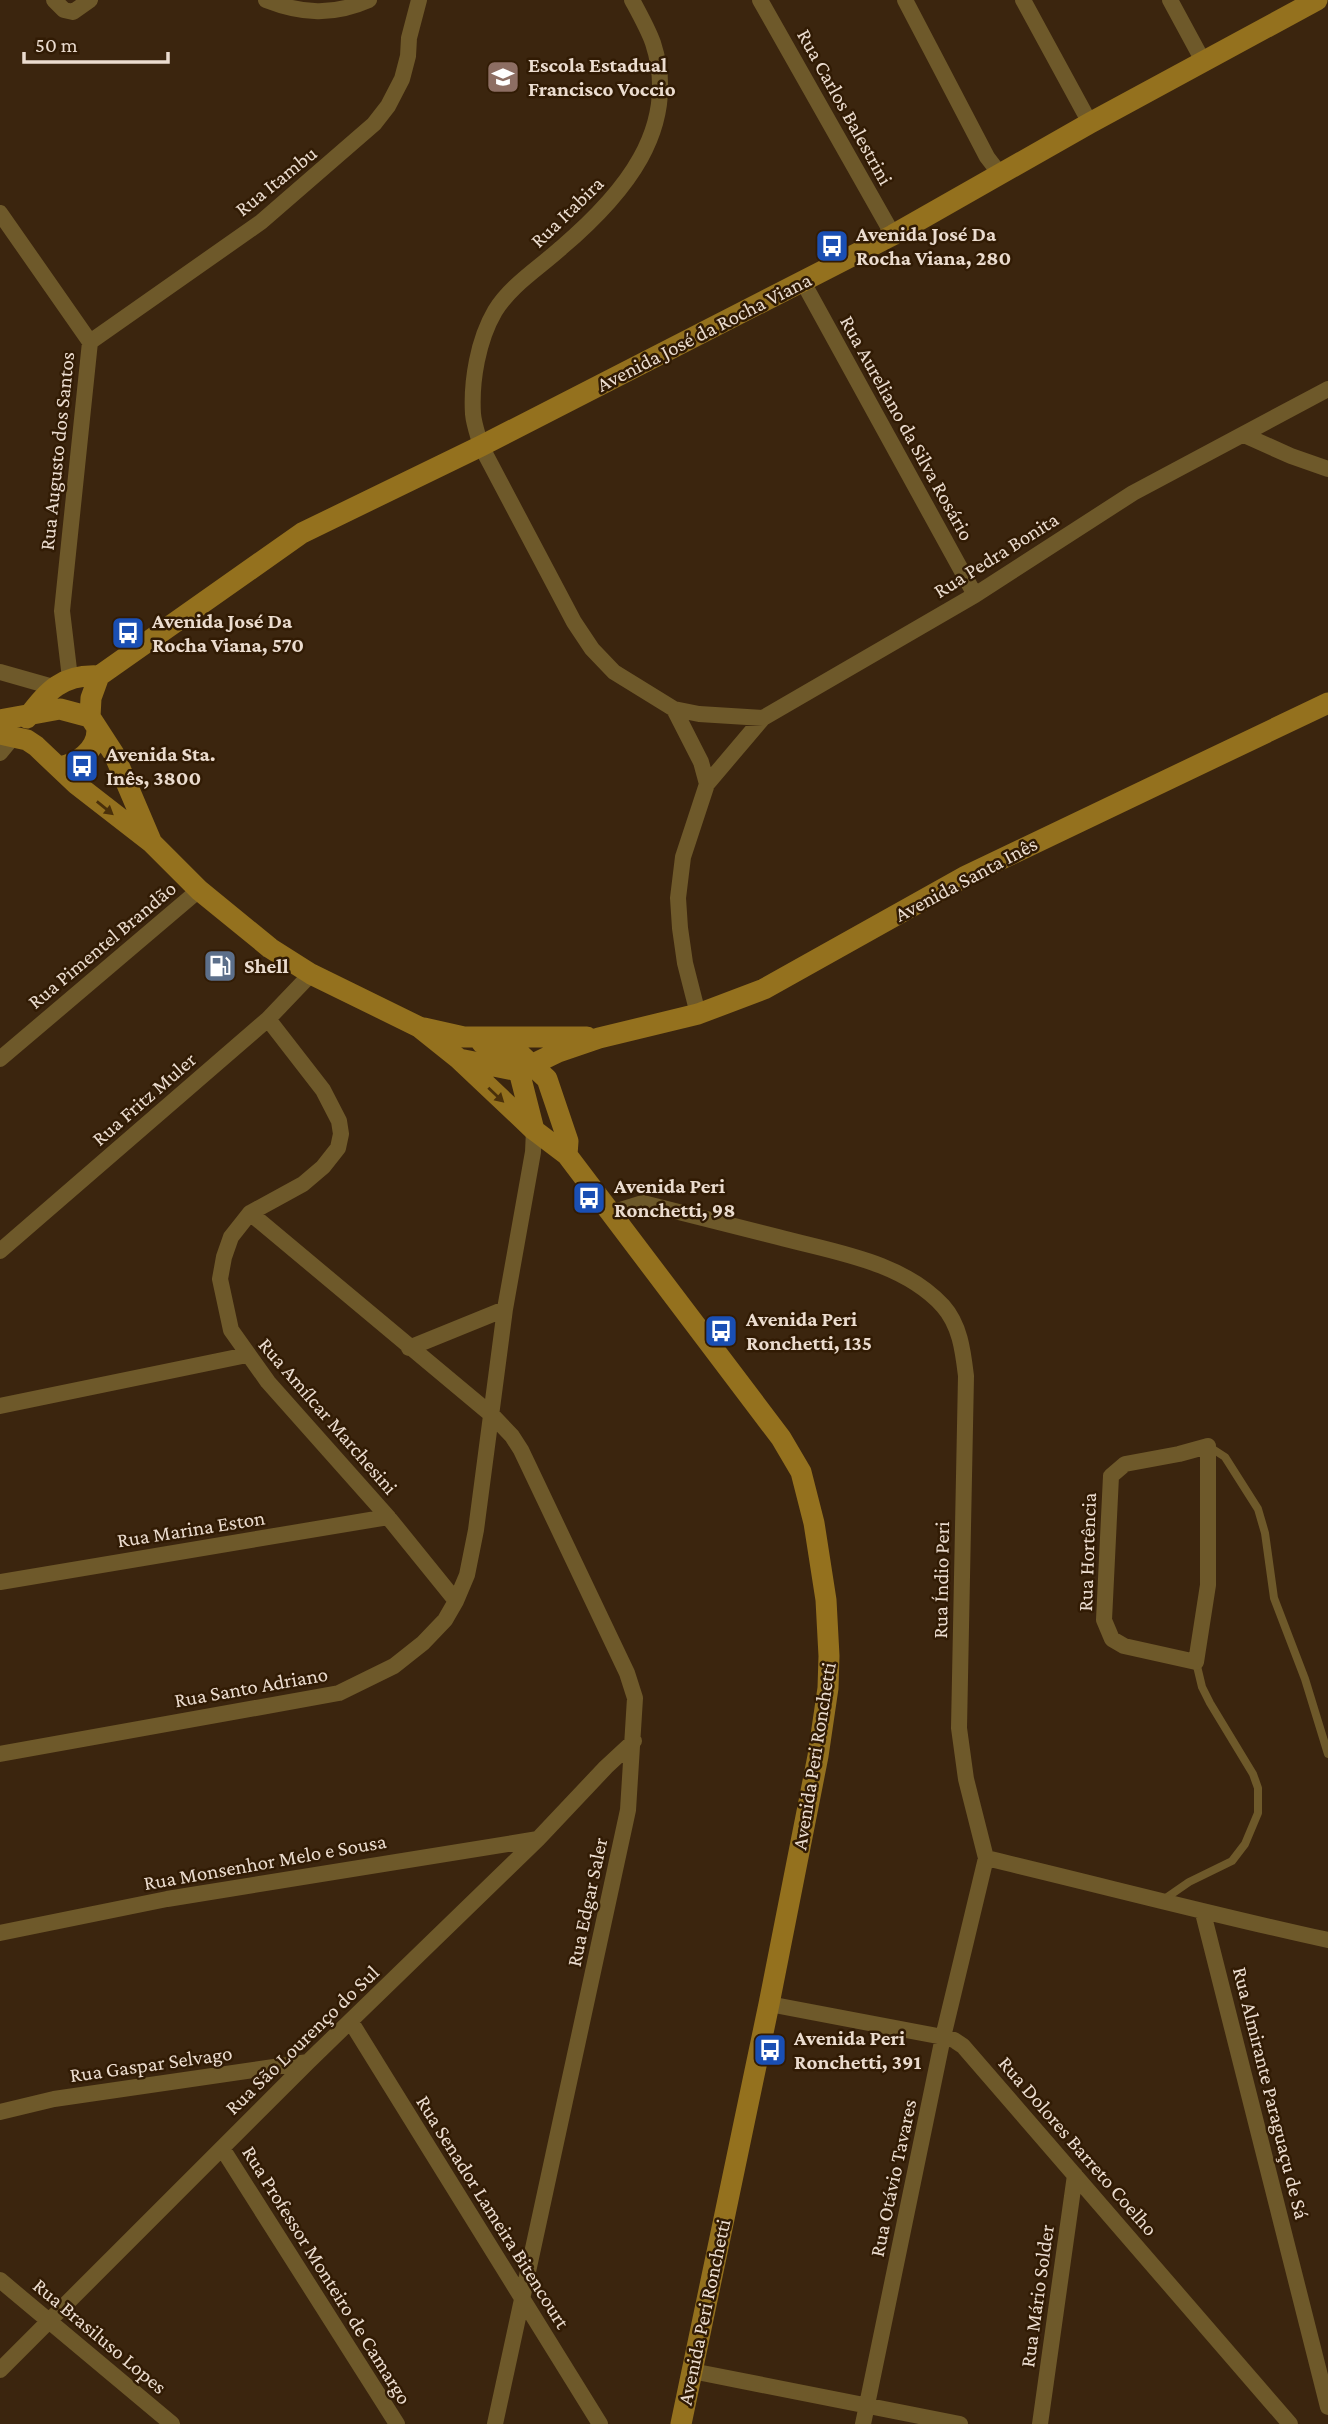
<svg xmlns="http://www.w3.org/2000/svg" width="1328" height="2424" viewBox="0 0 1328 2424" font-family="'Crimson Pro',serif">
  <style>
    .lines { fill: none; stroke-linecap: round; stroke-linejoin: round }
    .lane { stroke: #6e592a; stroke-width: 8 }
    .street { stroke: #6e592a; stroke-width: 16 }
    .secondary { stroke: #94711e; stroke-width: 21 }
    .oneway { fill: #4a300a }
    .labels { text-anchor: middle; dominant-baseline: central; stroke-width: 5; stroke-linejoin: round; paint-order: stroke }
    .poi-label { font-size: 21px; font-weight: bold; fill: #ebdccf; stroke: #311b04; text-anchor: start }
    .street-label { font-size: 21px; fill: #ebdccf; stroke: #311b04 }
  </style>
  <rect width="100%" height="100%" fill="#3b250e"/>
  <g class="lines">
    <path class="lane" d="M1208,1446L1225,1457L1258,1509L1265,1533L1274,1598L1305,1679L1328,1754
      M1163,1900L1189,1882L1232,1861L1245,1844L1258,1813V1788L1253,1774L1210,1703L1202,1687L1196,1662"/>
    <path class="street" d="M54,0L64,10L73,12L90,0
      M266,0C302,14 333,16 369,0
      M632,0C639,13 648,29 653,43C681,129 622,196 561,248C539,268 511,285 495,311C478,340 471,381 473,414C474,425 478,435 481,446L574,622L592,649L614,672L674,709L699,714L763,718
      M760,0L893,235
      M905,0L987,157L1000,174
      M1023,0L1090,123
      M1170,0L1203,61
      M0,213L90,342L62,611L70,678
      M803,282L975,595
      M90,342L261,222L374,124L388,106L402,79L408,56L409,38L419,0
      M1244,435L1291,456L1328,469
      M0,672L53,687
      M674,709L701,762L707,784
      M0,753L14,736
      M698,1014L685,963L680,928L678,898L683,857L707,784L763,718L975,595L1133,493L1328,389
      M268,1019L323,1090L339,1121L341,1134L338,1148L323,1167L303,1184L250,1213L231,1237L224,1257L220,1279L231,1330L268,1382L388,1517L456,1601
      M0,1059L199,890
      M250,1213L493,1416L512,1436L521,1450L627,1673L635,1698L628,1810L495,2424
      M611,1213L643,1203C688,1214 733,1226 778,1237C833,1252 902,1261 943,1306C960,1325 963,1351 966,1376L959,1728L966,1779L986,1858C1100,1885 1213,1915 1328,1940
      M0,1251L268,1019L311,974
      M409,1348L505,1309
      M0,1406L247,1355
      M1208,1446V1585L1196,1662L1124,1646L1112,1639L1104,1620L1111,1476L1125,1464L1179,1454Z
      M0,1582L388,1517
      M0,1754L339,1693L394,1666L423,1643L445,1620L456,1601L467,1575L476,1530L505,1309L533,1152L534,1130
      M1203,1913L1328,2407
      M0,1933L167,1899L538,1839
      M769,2004L943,2037L954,2040L963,2046L1290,2424
      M351,2022L600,2424
      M0,2112L54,2099L308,2062
      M222,2148L397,2424
      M0,2280L172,2424
      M0,2370L308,2062L538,1839L606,1767L634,1741
      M692,2371L960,2424
      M863,2424L943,2037L986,1858
      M1040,2424L1075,2175"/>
    <path class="secondary" d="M99,676L302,533L481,446L893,235L1090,123L1317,0
      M90,717L91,698L99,676
      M27,718C47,691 62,674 99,676
      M0,720L60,709L90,717L114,754L152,843
      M0,734L27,740L36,746L76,784L152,843L199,890L270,948L311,974L419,1027L459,1059L519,1071L558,1052L599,1038L698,1014L764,989L966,876L1328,703
      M59,767C77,764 97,750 97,730
      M424,1028L464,1037H587
      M482,1043L521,1055L547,1079L568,1141L567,1155
      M521,1057L519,1071L534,1130
      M459,1059L534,1130L567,1155L781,1438L801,1472L814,1523L826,1600L829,1656L828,1688L818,1756L769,2004L681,2424"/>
  </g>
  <defs><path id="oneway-solid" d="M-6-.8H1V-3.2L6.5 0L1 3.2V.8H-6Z" transform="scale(1.75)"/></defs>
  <g class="oneway">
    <use href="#oneway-solid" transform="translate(105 808) rotate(39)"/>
    <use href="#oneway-solid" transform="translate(496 1095) rotate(43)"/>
  </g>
  <defs>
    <symbol id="school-square" viewBox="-11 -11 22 22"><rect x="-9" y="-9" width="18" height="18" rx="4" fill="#8d6e63" stroke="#311b04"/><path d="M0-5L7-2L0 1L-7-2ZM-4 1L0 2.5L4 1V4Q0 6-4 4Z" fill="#fff"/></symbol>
    <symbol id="bus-square" viewBox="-11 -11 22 22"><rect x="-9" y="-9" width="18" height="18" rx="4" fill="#1a4fb4" stroke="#311b04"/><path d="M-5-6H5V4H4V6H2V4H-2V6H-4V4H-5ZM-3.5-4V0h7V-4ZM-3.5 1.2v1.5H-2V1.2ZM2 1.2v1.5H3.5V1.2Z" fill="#fff"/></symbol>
    <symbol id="fuel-square" viewBox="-11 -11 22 22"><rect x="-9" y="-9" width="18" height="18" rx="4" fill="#5c6f8a" stroke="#311b04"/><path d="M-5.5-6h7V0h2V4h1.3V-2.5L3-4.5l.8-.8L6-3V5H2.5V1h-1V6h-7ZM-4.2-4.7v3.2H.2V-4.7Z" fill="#fff"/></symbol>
  </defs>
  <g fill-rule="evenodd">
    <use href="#school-square" x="484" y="58" width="38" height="38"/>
    <use href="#bus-square" x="813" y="227" width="38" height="38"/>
    <use href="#bus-square" x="109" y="614" width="38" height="38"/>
    <use href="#bus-square" x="63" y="747" width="38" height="38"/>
    <use href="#fuel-square" x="201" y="947" width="38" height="38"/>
    <use href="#bus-square" x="570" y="1179" width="38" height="38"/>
    <use href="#bus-square" x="702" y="1312" width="38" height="38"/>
    <use href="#bus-square" x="751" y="2031" width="38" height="38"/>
  </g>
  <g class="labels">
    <g class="poi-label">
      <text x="528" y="65">Escola Estadual<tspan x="528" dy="24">Francisco Voccio</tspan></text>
      <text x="856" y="234">Avenida José Da<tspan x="856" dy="24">Rocha Viana, 280</tspan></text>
      <text x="152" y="621">Avenida José Da<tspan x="152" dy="24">Rocha Viana, 570</tspan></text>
      <text x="106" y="754">Avenida Sta.<tspan x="106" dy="24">Inês, 3800</tspan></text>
      <text x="244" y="966">Shell</text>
      <text x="614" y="1186">Avenida Peri<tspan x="614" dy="24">Ronchetti, 98</tspan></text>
      <text x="746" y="1319">Avenida Peri<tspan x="746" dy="24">Ronchetti, 135</tspan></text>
      <text x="794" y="2038">Avenida Peri<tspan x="794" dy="24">Ronchetti, 391</tspan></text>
    </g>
    <g class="street-label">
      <text transform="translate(845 107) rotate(61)">Rua Carlos Balestrini</text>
      <text transform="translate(276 181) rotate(-39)">Rua Itambu</text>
      <text transform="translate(567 212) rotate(-44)">Rua Itabira</text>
      <text transform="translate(704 332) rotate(-27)">Avenida José da Rocha Viana</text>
      <text transform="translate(907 428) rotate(61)">Rua Aureliano da Silva Rosário</text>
      <text transform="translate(57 451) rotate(-84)">Rua Augusto dos Santos</text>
      <text transform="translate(996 555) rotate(-32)">Rua Pedra Bonita</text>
      <text transform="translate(966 879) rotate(-28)">Avenida Santa Inês</text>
      <text transform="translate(102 945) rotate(-40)">Rua Pimentel Brandão</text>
      <text transform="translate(144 1099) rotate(-41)">Rua Fritz Muler</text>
      <text transform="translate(328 1416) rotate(49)">Rua Amílcar Marchesini</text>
      <text transform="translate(191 1529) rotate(-9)">Rua Marina Eston</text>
      <text transform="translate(1087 1552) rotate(-88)">Rua Hortência</text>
      <text transform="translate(941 1580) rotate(-89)">Rua Índio Peri</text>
      <text transform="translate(251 1687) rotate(-10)">Rua Santo Adriano</text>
      <text transform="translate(814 1756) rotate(-81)">Avenida Peri Ronchetti</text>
      <text transform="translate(265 1862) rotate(-10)">Rua Monsenhor Melo e Sousa</text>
      <text transform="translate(587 1902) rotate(-78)">Rua Edgar Saler</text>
      <text transform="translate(302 2040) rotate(-44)">Rua São Lourenço do Sul</text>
      <text transform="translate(151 2064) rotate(-8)">Rua Gaspar Selvago</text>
      <text transform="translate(1271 2093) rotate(76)">Rua Almirante Paraguaçu de Sá</text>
      <text transform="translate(1078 2146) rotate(49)">Rua Dolores Barreto Coelho</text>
      <text transform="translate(893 2178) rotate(-78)">Rua Otávio Tavares</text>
      <text transform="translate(493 2212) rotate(58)">Rua Senador Lameira Bitencourt</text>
      <text transform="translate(327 2275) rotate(58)">Rua Professor Monteiro de Camargo</text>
      <text transform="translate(1037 2296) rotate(-82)">Rua Mário Solder</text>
      <text transform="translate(704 2312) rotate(-78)">Avenida Peri Ronchetti</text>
      <text transform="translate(100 2336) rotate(40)">Rua Brasiluso Lopes</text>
    </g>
  </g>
  <path d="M24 52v10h144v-10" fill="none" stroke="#ebdccf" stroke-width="3.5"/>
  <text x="35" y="52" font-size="21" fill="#ebdccf" stroke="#311b04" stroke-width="5" paint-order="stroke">50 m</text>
</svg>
